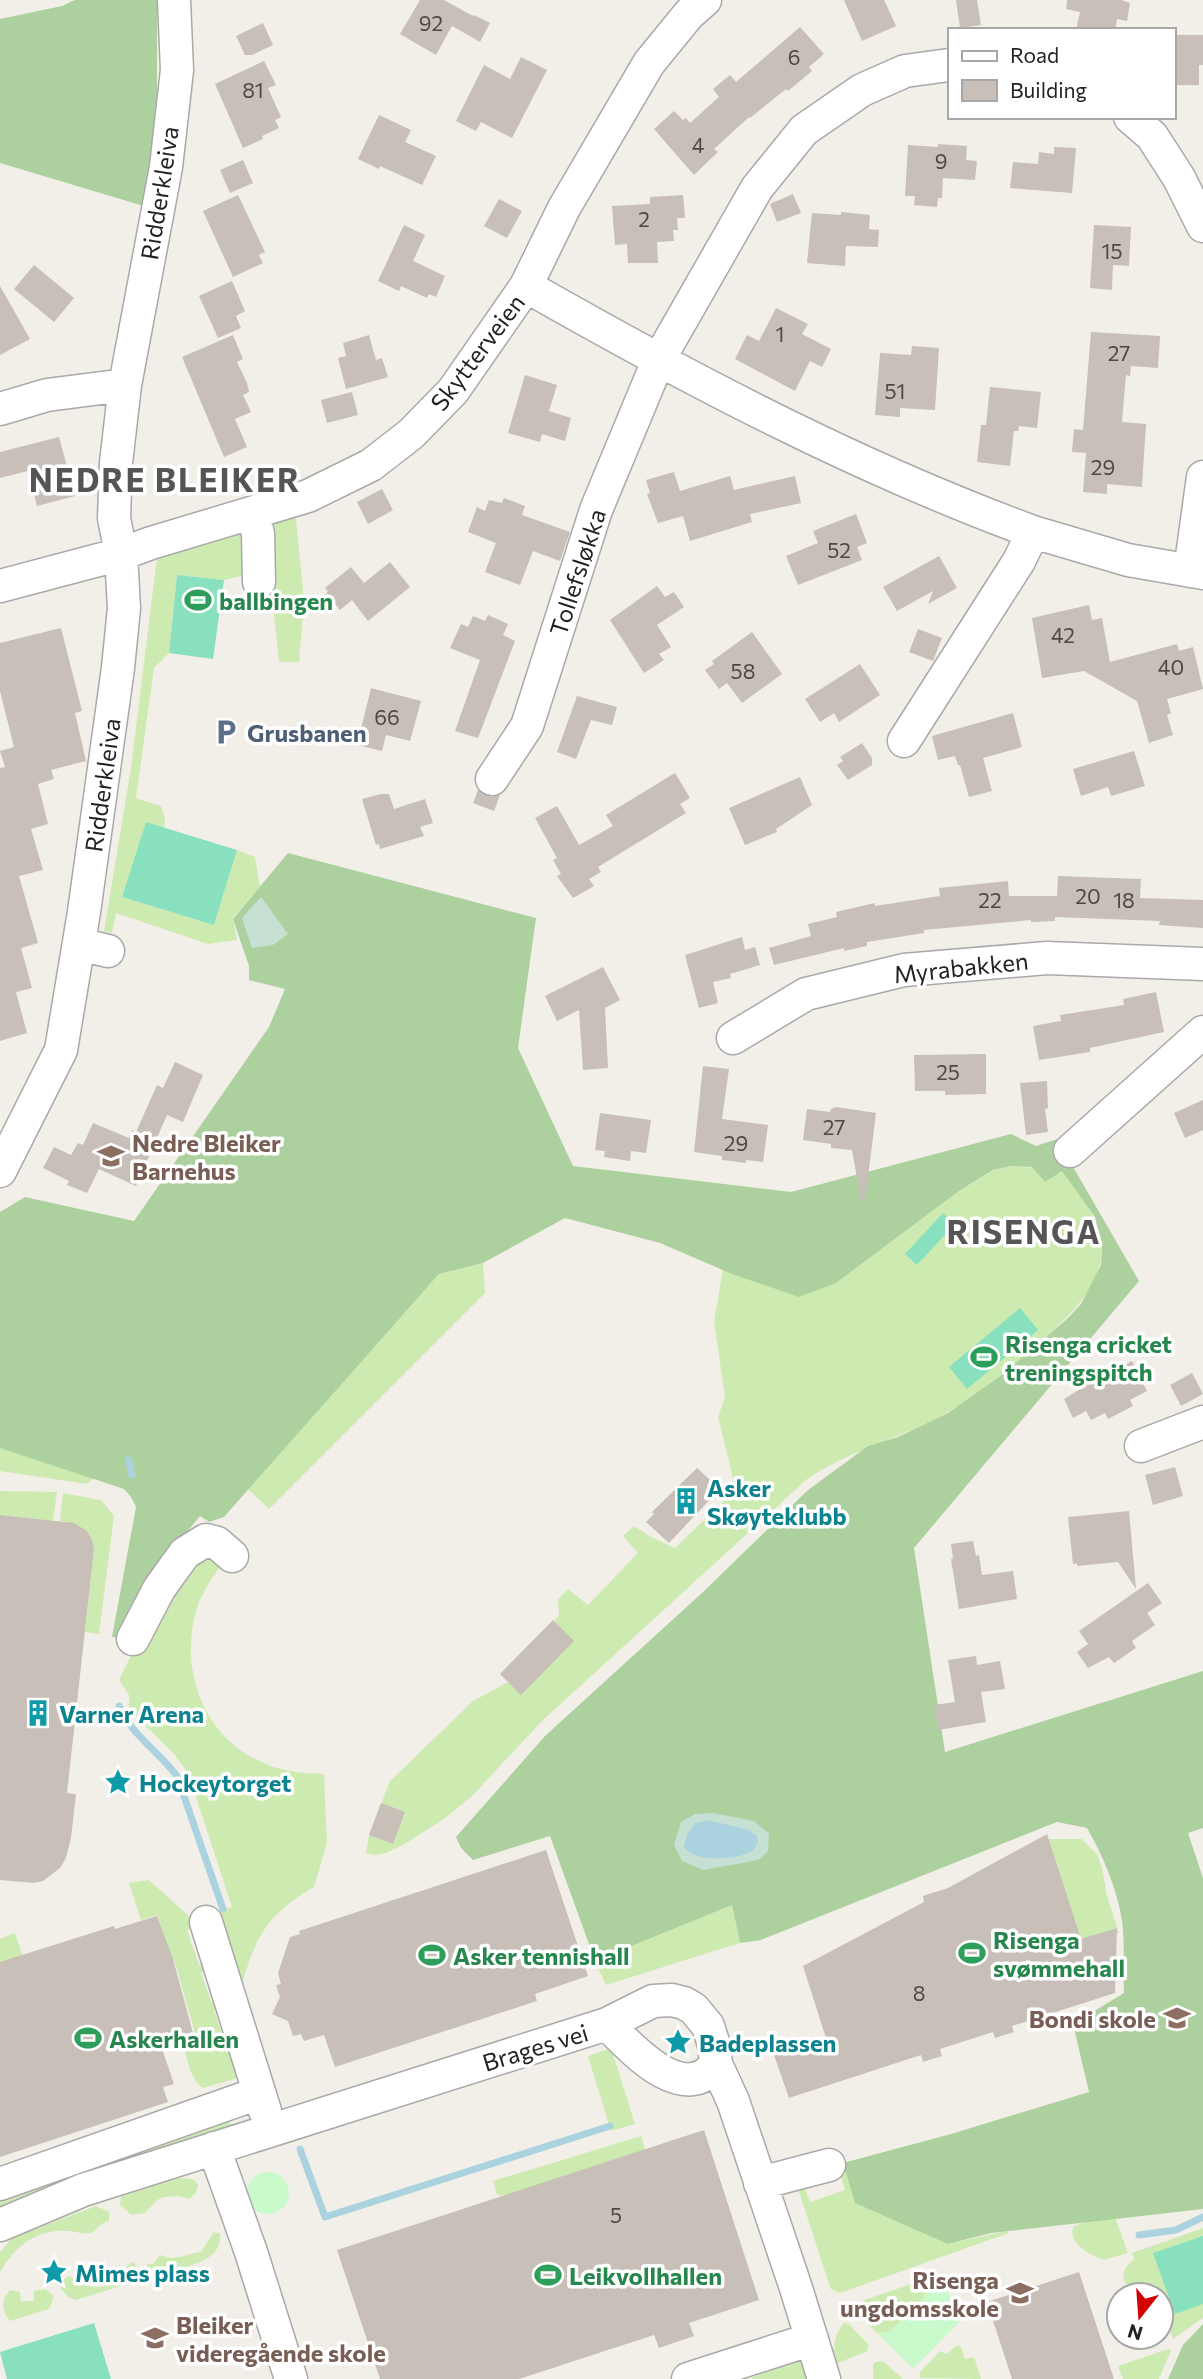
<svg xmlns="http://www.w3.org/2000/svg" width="1203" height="2379" viewBox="0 0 1203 2379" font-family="Commissioner,sans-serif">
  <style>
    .grass { fill: #cdebb0 }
    .forest { fill: #add19e }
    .wetland { fill: #c6e0d4 }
    .park { fill: #c8facc }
    .pitch { fill: #88e0be }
    .water { fill: #aad3df }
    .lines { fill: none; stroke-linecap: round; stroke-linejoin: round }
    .stream { stroke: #aad3df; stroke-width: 7 }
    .building { fill: #c7bfb8 }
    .minor-casing { stroke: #a9a9a9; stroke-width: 35 }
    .minor { stroke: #fff; stroke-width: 32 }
    .labels { text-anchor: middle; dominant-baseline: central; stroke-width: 7; stroke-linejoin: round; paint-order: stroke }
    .number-label { font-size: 21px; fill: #4b4948 }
    .street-label { font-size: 24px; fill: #222; stroke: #fff }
    .leisure-label { font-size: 24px; font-weight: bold; fill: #27864d; stroke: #fff; text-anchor: start }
    .service-label { font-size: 24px; font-weight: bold; fill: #4e5e75; stroke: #fff; text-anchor: start }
    .education-label { font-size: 24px; font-weight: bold; fill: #785e54; stroke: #fff; text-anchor: start }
    .culture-label { font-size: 24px; font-weight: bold; fill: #0d838f; stroke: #fff; text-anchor: start }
    .district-label { font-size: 32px; font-weight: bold; letter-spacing: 2px; fill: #555; stroke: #fff }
  </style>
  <rect width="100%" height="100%" fill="#f2efe9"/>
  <path class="grass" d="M295,509L304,601L299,662H279L265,530L275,516Z
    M243,530L245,575L224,580L177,575L169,653L154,668L136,798L161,806L165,817L164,828L146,823L122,897L214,925L237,850L255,857L260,887L233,918L237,940L208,944L116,913L112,933L104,931L131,768L157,558L173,546Z
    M1011,1166L1062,1170C1131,1252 1102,1289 1031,1350C1004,1373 976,1397 945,1414C900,1439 849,1450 806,1480L542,1721L472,1796L444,1819L403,1845L386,1853L373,1855L366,1853L369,1835L390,1781L473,1701L508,1682L559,1615L558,1599L568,1589L588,1605L638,1553L623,1536L634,1526L651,1537L675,1548L730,1495L733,1478L718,1417L725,1397L714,1322L723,1269L732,1274L836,1283L959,1191L994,1170Z
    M483,1263L485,1293L269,1509L248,1489L439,1274Z
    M0,1428L110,1463L87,1484L0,1471Z
    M0,1491L57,1492L53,1521L0,1515Z
    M63,1493L101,1500L114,1516L99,1634L85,1632L94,1549C90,1530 78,1523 60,1521Z
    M201,1549L223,1562C214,1576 202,1592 197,1608C178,1670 204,1740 266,1764C284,1772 304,1773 324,1774L327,1843L314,1887C269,1913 256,1935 242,1984L238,1986L214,1912L232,1907L188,1773L174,1754L129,1710V1695L119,1680L135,1647Z
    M1047,1839H1082L1097,1854L1102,1868L1107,1896L1119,1933L1080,1947Z
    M149,1880L191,1918L195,1927L187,1930L199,1965L207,1963L209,1970L201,1973L212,2003L220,2000L222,2007L214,2010L226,2046L234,2044L245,2076L203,2088C189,2079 186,2053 182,2038L195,2033L174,1959H172L157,1915L141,1920L129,1883Z
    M732,1905L740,1943L606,1985L595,1961Z
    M15,1933L23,1956L0,1963V1939Z
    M611,2048L635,2124L611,2131L588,2056Z
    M228,2118L234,2132L170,2145L0,2212V2195Z
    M641,2136L646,2152L508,2196L497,2195L493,2181Z
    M843,2163L948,2244L1007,2231L1009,2233L840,2293L831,2289L829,2284L795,2179L801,2178L810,2202L845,2190L837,2165Z
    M184,2178L195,2180L198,2185L196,2193L189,2199L179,2196L164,2197L157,2200L145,2213L131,2215L120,2205L121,2197L173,2179Z
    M96,2206L109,2212V2221C99,2223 98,2230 90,2233C85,2235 75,2231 68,2231C36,2229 16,2246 0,2272V2252L12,2238Z
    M1112,2209L1128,2253L1104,2260C1090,2255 1068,2244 1073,2227Z
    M1203,2228V2318L1173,2339L1161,2302V2295H1159L1156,2284C1145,2287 1135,2289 1125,2283C1121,2271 1125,2267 1134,2259L1132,2253Z
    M214,2232L220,2234C223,2264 180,2267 159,2274L148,2269L147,2264H153L160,2255C178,2262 183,2254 201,2252Z
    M132,2262L135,2263L137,2273L130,2283L76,2300L68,2297L61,2289L62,2281L69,2276C89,2288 102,2294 121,2274C125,2270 127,2265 132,2262Z
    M932,2277L946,2286L925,2294L917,2307L889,2332L877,2333L857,2314L856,2307L864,2300Z
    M46,2289L54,2297L49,2309L10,2321C2,2312 0,2298 11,2290L20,2292L21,2301H34V2291Z
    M844,2323L849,2324L869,2345L866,2352L835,2364C832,2350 834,2334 844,2323Z
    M957,2345L961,2347L965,2359L974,2357L981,2379L920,2378V2372L940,2351L947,2354Z
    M1168,2349L1171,2350L1159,2379H1123L1118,2366Z
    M802,2355L815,2376L805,2379H750L758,2375L754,2365Z
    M883,2361L903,2379H873V2365L875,2362Z"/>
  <path class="forest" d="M75,0H157V94L147,207L0,163V19L62,6Z
    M288,853L536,918L518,1048L573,1166L791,1192L1011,1134L1036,1146L1057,1139L1139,1281L914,1548L945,1752L1203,1671V1828L1188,1833L1203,1878V2209L991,2233L948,2244L855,2203L843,2163L951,2134L1089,2092L1073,2024L1124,1993C1123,1970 1125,1944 1122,1921C1117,1888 1103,1856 1087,1828L1057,1822L761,1940L740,1943L732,1905L595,1961L550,1836L473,1860L461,1848L456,1837L545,1736L703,1592L808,1490L868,1446L898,1437L948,1413L999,1377L1067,1319L1081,1304L1101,1265L1102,1247L1095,1217L1062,1171L1045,1182L1032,1167L1011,1166L993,1170L959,1191L836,1283L799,1297L732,1274L660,1243L565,1218L483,1263L439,1274L224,1517L209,1522L200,1516L187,1532L192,1538L127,1638L112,1637L136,1507L131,1497L124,1489L0,1448V1212L25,1197L134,1221L269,1027L285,989L249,980V966L233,919Z
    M1203,2324V2379H1168L1183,2345Z"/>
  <path class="wetland" d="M261,897L288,934L273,945L252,948L242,918Z
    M713,1813L754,1821L769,1834L768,1851L760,1859L748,1862L703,1870L682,1861L674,1845L681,1822L695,1814Z"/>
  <path class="park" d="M247 2193a21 21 0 1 1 42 0a21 21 0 1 1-42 0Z
    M946,2286L959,2322L914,2368L911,2367L877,2333L889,2332L917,2307L925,2294Z"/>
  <path class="pitch" d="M177,575L224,580L213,659L169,653Z
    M146,822L237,850L214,925L122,897Z
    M943,1213L955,1224L917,1265L905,1254Z
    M1020,1308L1038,1330L967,1389L949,1367Z
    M1203,2236V2304L1175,2314L1153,2253Z
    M94,2323L111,2379H7L0,2352Z"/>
  <path class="water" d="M708,1820L749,1830L757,1836L758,1842C756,1846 755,1849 752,1851C739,1860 694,1863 684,1847L687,1835L695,1823Z"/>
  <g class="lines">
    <path class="stream" d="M128,1460L132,1475
      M119,1706C129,1732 160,1753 177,1776L223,1909
      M300,2149L325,2217L610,2126
      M1139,2235L1176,2230L1203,2217"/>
  </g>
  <path class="building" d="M420,0H444L473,16L474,15L490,23L480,42L452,26L436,55L400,34Z
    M844,0H884L896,26L862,41Z
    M956,0H977L981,25L960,28Z
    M1067,0H1121L1130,3L1127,21L1117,19L1115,30H1076L1080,12L1066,9Z
    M263,23L273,45L252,55H245L236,36Z
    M800,27L824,54L809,67L812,71L788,91L786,89L750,118L749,117L714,149L718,152L694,175L654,129L674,111L683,120L686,118L690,123L719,97L713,89L730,75L736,82Z
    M1173,35H1203V65H1199V85H1173Z
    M521,57L547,70L512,138L481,122L476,131L456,121L484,65L510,79Z
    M264,61L276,85L268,88L281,117L275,120L279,128L262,136L263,139L243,148L215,84Z
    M379,115L411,130L405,142L436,156L422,185L380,166L379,169L358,159Z
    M938,144L967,146L966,160L977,161L975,180L943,178L942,198H938L937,207L914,205L915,196H905L908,145L938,147Z
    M1054,147L1076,148L1072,193L1010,188L1013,162L1038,164L1039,152L1054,154Z
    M243,160L253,183L230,193L220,170Z
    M793,194L801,213L777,222L770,204Z
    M238,195L265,252L259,255L263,263L233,277L203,211Z
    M683,195L685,218H677L678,230H673L674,241L657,242L658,263H628L627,244L615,245L612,206L650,204V197Z
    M499,199L522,211L507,238L484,226Z
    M841,212L870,215L869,229L879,230L878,247L846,246L845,266L807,263L812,213L841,215Z
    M404,225L425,235L413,261L445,276L436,297L429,294L427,298L401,286L399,291L378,281Z
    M1094,225L1131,227L1129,266L1113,265L1112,290L1090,288Z
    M34,265L74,298L54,322L14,289Z
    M232,281L245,311L236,316L241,328L218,338L199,296Z
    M0,286L30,339L0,355Z
    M776,308L808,324L802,334L831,349L822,367L810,361L795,391L735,359L747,335L759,341Z
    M1091,332L1160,336L1158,368L1131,366L1130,376L1126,375L1122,422L1146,424L1142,487L1107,484V494L1083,492L1086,453L1072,452L1074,429L1083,430Z
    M233,335L243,359L237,362L247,383L249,392L243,395L251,412L235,419L247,447L224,457L182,357Z
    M369,335L376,360L382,358L388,377L346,389L338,358L346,356L343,343Z
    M912,346L939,348L935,410L900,408V417L875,415L880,353L911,355Z
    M525,375L557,385L549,411L571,418L565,441L542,434L540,442L508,433Z
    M990,387L1041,392L1037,428L1019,426L1018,431H1014L1010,466L977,462L981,425H986Z
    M352,392L358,415L327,423L321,400Z
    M59,437L75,496L37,506L28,471L0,478V452Z
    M674,472L680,491L730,476L734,490L795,476L801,503L750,514L752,522L690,541L683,516L658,523L647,494L650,493L646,480Z
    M382,489L393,510L368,524L357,502Z
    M504,498L525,506L522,515L570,532L560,561L533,551L520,585L485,572L496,543L468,532L477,507L485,511L489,500L502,503Z
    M856,514L867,543L857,547L862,560L798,585L786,556L818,543L813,531Z
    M939,556L957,588L928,604L933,591L897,611L883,587Z
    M390,562L410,587L368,621L352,600L340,610L326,593L328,592L325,588L351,567L364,583Z
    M657,586L665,597L674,592L684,607L657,625L671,647L659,654L664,660L644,673L610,620Z
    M1089,605L1092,620L1102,618L1110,662L1177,644L1179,651L1193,647L1203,689L1167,699L1171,713L1167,715L1173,735L1149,743L1137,701L1084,671L1042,678L1032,618Z
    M488,615L508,624L503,635L515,641L478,738L455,731L480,660L450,648L461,624L468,627L473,616L485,621Z
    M61,628L82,711L75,713L86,761L51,770L54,779L38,784L48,824L31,829L43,870L19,876L38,943L21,948L32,988L16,992L27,1033L0,1041V768L5,767L0,751L14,747L0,691V643Z
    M918,629L942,638L933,661L909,652Z
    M752,632L782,674L742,703L727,683L719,689L705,670L714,664L712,661Z
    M860,664L880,695L839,722L834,713L820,722L805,699Z
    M371,688L421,701L410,741L386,735L382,751L357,745Z
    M577,696L617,707L612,725L591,720L576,759L557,752Z
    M1013,713L1022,747L983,758L992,791L969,797L960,765H958L955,756L938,760L932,736Z
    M862,743L872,758V765L848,780L837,765L843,761L840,757Z
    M1134,751L1145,786L1111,796L1108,787L1081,796L1073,769Z
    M675,773L690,798L680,804L686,813L598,867L601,872L589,879L594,886L573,898L557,876L561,874L553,860L557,858L535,818L557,806L579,845L613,826L606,815Z
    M800,777L812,805L776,829L777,832L745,845L729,808Z
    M478,790L490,797L500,795L494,811L473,803Z
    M381,794H389L394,809L425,799L433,823L420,827L424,836L380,849L379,844L376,845L362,799Z
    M1058,876L1141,879L1140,898L1203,900V928L1159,925L1160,921L1055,917V921L1031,922V920L924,930V933L867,942V946L844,951V948L774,965L769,948L811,936L808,924L837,917L836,912L875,903V906L940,896L939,888L1008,881L1009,896H1057Z
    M742,937L745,950L755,947L760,965L730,974L731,978L713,982L718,1003L699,1008L685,955Z
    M603,967L620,1000L605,1008L608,1068L583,1070L579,1010L557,1021L545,996Z
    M1156,992L1164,1032L1090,1048V1052L1039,1060L1033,1026L1061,1021L1060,1015L1124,1005L1123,999Z
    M986,1054V1094L945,1095V1091H915L914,1055Z
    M175,1062L203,1075L183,1122L167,1115L136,1186L99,1169L87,1193L67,1185L69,1181L43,1168L54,1147L71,1155L78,1143L83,1145L93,1123L129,1138L132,1130L136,1132L157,1085L163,1088Z
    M703,1066L729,1069L722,1119L768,1125L763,1162L746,1160V1163L722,1160V1156L694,1152Z
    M1047,1081L1048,1108L1045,1109L1048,1132L1026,1135L1020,1083Z
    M1203,1100V1130L1185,1138L1174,1113Z
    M836,1107L876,1113L865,1201H861L852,1150L831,1148V1144L803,1140L807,1109L830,1112L831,1109Z
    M600,1113L651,1120L646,1153L631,1151L630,1161L604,1157L605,1151L595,1150Z
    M1132,1361L1147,1391L1130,1400L1133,1406L1108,1419L1105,1413L1091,1420L1086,1411L1073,1418L1064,1399L1093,1381L1091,1377L1115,1364L1117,1369Z
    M1192,1373L1203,1394L1181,1406L1170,1385Z
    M1175,1467L1183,1496L1153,1505L1145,1475Z
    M697,1468L720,1489L669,1543L646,1522L654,1514L652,1512Z
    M1129,1511L1136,1589L1118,1562L1077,1566V1563L1073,1564L1068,1517Z
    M0,1515L74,1523L87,1531L92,1540L94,1549L67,1793L76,1794L71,1838L66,1858L60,1868L43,1881L34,1883L0,1880Z
    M973,1541L976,1556L979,1555L982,1575L1013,1571L1017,1599L959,1609L951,1559H953L951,1544Z
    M1148,1583L1162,1603L1147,1613L1155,1625L1132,1641L1136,1648L1114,1663L1109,1657L1088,1668L1077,1652L1088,1644L1079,1631Z
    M553,1620L574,1641L521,1695L500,1674Z
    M976,1656L977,1665L1000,1661L1005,1689L981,1692L986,1722L938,1730L934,1705L955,1702L948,1660Z
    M381,1803L405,1812L393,1844L369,1835Z
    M1047,1834L1081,1939L1117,1928L1115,1993L1012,2026L1014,2032L995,2038L993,2032L940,2049L942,2056L923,2062L921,2055L789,2098L774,2055L826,2038L803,1966L924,1902L923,1896L948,1888Z
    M546,1850L588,1976L535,1994L537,2001L335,2067L324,2035L304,2041L301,2034L293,2036L288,2021L272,2014L280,1997L276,1985L281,1984L278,1973L290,1937L300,1934L299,1931Z
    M157,1916L173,1959L193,2033L160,2043L174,2084L163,2087L168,2102L0,2157V1962L114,1926L115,1929Z
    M704,2130L759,2300L689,2323L694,2336L659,2348L654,2335L519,2379H380L337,2250Z
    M1079,2272L1114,2379H1012L987,2302Z"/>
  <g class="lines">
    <defs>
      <path id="minor" d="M1130,117L1152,136L1179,178L1203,226
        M526,286C689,379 856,467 1033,532L1019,561L904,741
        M0,409L47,395L125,385
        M253,513L258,534L259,582
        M1033,532L1128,560L1203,573
        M1190,571L1203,477
        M0,586L121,554L151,543L308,496L371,465L411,434L453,391L526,286L564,208L649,63L689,14L705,0
        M492,779L527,726L596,510L658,361L757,188L804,130L862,90L905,71L949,65
        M79,944L108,951
        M733,1038L806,994L904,970L1047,958L1203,964
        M1070,1151L1203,1032
        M0,1171L61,1050L84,912L118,668L124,608L121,554L114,518L116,463L125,385L166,167L177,70L174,0
        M1141,1446L1203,1422
        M133,1639L159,1589L174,1568L185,1553L206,1540L217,1543L232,1556
        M206,1922L265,2111
        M607,2024C632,2049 684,2107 716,2064
        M214,2148L251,2252L291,2379
        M760,2183L829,2165
        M0,2184L259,2093
        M0,2225L83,2190L607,2024L653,2001L672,2000L684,2003L694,2009L708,2026L714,2045L716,2064L733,2101L796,2288L824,2379
        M688,2379L812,2339"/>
    </defs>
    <use href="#minor" class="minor-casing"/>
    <use href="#minor" class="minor"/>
  </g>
  <defs>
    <symbol id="stadium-bare" viewBox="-9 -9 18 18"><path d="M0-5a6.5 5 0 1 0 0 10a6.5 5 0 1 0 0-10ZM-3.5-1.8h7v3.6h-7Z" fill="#2e9e5b" stroke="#fff" stroke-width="2.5" paint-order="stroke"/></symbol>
    <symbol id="parking-bare" viewBox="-9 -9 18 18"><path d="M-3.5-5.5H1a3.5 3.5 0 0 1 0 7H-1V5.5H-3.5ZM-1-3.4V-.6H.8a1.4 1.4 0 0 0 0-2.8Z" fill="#5c6f8a" stroke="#fff" stroke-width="2.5" paint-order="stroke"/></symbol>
    <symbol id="school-bare" viewBox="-9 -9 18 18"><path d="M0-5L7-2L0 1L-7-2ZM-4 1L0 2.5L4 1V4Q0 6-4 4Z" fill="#8d6e63" stroke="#fff" stroke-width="2.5" paint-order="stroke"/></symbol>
    <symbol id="building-bare" viewBox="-9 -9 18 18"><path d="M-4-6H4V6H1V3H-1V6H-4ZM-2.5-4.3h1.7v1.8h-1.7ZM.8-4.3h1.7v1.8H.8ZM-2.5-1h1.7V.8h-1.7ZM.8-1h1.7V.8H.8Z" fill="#0f9aa8" stroke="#fff" stroke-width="2.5" paint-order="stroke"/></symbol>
    <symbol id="sight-bare" viewBox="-9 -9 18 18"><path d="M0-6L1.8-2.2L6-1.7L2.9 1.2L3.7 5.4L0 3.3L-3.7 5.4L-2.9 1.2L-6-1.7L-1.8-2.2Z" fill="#0f9aa8" stroke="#fff" stroke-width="2.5" paint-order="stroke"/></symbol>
  </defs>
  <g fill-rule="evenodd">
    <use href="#stadium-bare" x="179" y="581" width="38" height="38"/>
    <use href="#parking-bare" x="207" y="713" width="38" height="38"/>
    <use href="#school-bare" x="92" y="1137" width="38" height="38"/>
    <use href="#stadium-bare" x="965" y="1338" width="38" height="38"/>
    <use href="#building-bare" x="667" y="1482" width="38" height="38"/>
    <use href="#building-bare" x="19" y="1694" width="38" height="38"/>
    <use href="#sight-bare" x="99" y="1763" width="38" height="38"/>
    <use href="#stadium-bare" x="953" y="1934" width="38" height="38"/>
    <use href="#stadium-bare" x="413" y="1936" width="38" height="38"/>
    <use href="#school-bare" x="1158" y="1999" width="38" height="38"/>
    <use href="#stadium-bare" x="69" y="2019" width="38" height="38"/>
    <use href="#sight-bare" x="659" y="2023" width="38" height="38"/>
    <use href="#sight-bare" x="35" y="2253" width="38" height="38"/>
    <use href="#stadium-bare" x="529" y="2256" width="38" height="38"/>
    <use href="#school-bare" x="1001" y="2274" width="38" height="38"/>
    <use href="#school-bare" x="136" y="2319" width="38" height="38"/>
  </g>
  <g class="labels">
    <g class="number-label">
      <text x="431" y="22">92</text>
      <text x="794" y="56">6</text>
      <text x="253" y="89">81</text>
      <text x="698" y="144">4</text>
      <text x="941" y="160">9</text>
      <text x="644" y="218">2</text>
      <text x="1112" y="250">15</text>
      <text x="780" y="333">1</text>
      <text x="1119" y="352">27</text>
      <text x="895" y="390">51</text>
      <text x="1103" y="466">29</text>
      <text x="839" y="549">52</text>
      <text x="1063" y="634">42</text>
      <text x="1171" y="666">40</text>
      <text x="743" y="670">58</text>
      <text x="387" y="716">66</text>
      <text x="1088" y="895">20</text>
      <text x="990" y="899">22</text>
      <text x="1124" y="899">18</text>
      <text x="948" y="1071">25</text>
      <text x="834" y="1126">27</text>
      <text x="736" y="1142">29</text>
      <text x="919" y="1992">8</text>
      <text x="616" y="2214">5</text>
    </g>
    <g class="street-label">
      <text transform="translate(159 193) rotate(-81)">Ridderkleiva</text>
      <text transform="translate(477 352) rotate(-53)">Skytterveien</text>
      <text transform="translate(577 572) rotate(-72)">Tollefsløkka</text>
      <text transform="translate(102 785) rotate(-82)">Ridderkleiva</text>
      <text transform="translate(961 967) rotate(-6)">Myrabakken</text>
      <text transform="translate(535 2047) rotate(-17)">Brages vei</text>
    </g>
    <g class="leisure-label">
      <text x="219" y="600">ballbingen</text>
      <text x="1005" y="1343">Risenga cricket<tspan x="1005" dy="28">treningspitch</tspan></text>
      <text x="993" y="1939">Risenga<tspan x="993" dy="28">svømmehall</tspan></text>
      <text x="453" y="1955">Asker tennishall</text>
      <text x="109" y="2038">Askerhallen</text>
      <text x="569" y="2275">Leikvollhallen</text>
    </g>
    <g class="service-label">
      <text x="247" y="732">Grusbanen</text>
    </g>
    <g class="education-label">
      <text x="132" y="1142">Nedre Bleiker<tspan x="132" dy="28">Barnehus</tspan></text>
      <text x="1156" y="2018" text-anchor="end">Bondi skole</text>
      <text x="999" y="2279" text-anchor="end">Risenga<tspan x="999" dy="28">ungdomsskole</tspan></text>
      <text x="176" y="2324">Bleiker<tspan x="176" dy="28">videregående skole</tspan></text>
    </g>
    <g class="culture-label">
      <text x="707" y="1487">Asker<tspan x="707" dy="28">Skøyteklubb</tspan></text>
      <text x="59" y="1713">Varner Arena</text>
      <text x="139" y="1782">Hockeytorget</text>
      <text x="699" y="2042">Badeplassen</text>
      <text x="75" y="2272">Mimes plass</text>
    </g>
    <g class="district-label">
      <text x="165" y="479">NEDRE BLEIKER</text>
      <text x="1024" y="1231">RISENGA</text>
    </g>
  </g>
  <rect x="948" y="28" width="228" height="91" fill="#ffffff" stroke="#a7a7a7" stroke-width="2"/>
  <rect x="962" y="51" width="35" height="10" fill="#ffffff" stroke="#a7a7a7" stroke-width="2"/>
  <text x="1010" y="63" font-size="21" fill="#222222">Road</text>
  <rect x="962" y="80" width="35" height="21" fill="#c7bfb8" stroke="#a7a7a7" stroke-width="2"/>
  <text x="1010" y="98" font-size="21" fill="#222222">Building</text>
  <g transform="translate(1140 2316) rotate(197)"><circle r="33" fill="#ffffff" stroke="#a7a7a7" stroke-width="2"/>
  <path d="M0-5L12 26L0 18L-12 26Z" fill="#d40000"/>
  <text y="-10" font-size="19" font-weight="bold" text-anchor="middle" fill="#222222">N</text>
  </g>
</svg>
